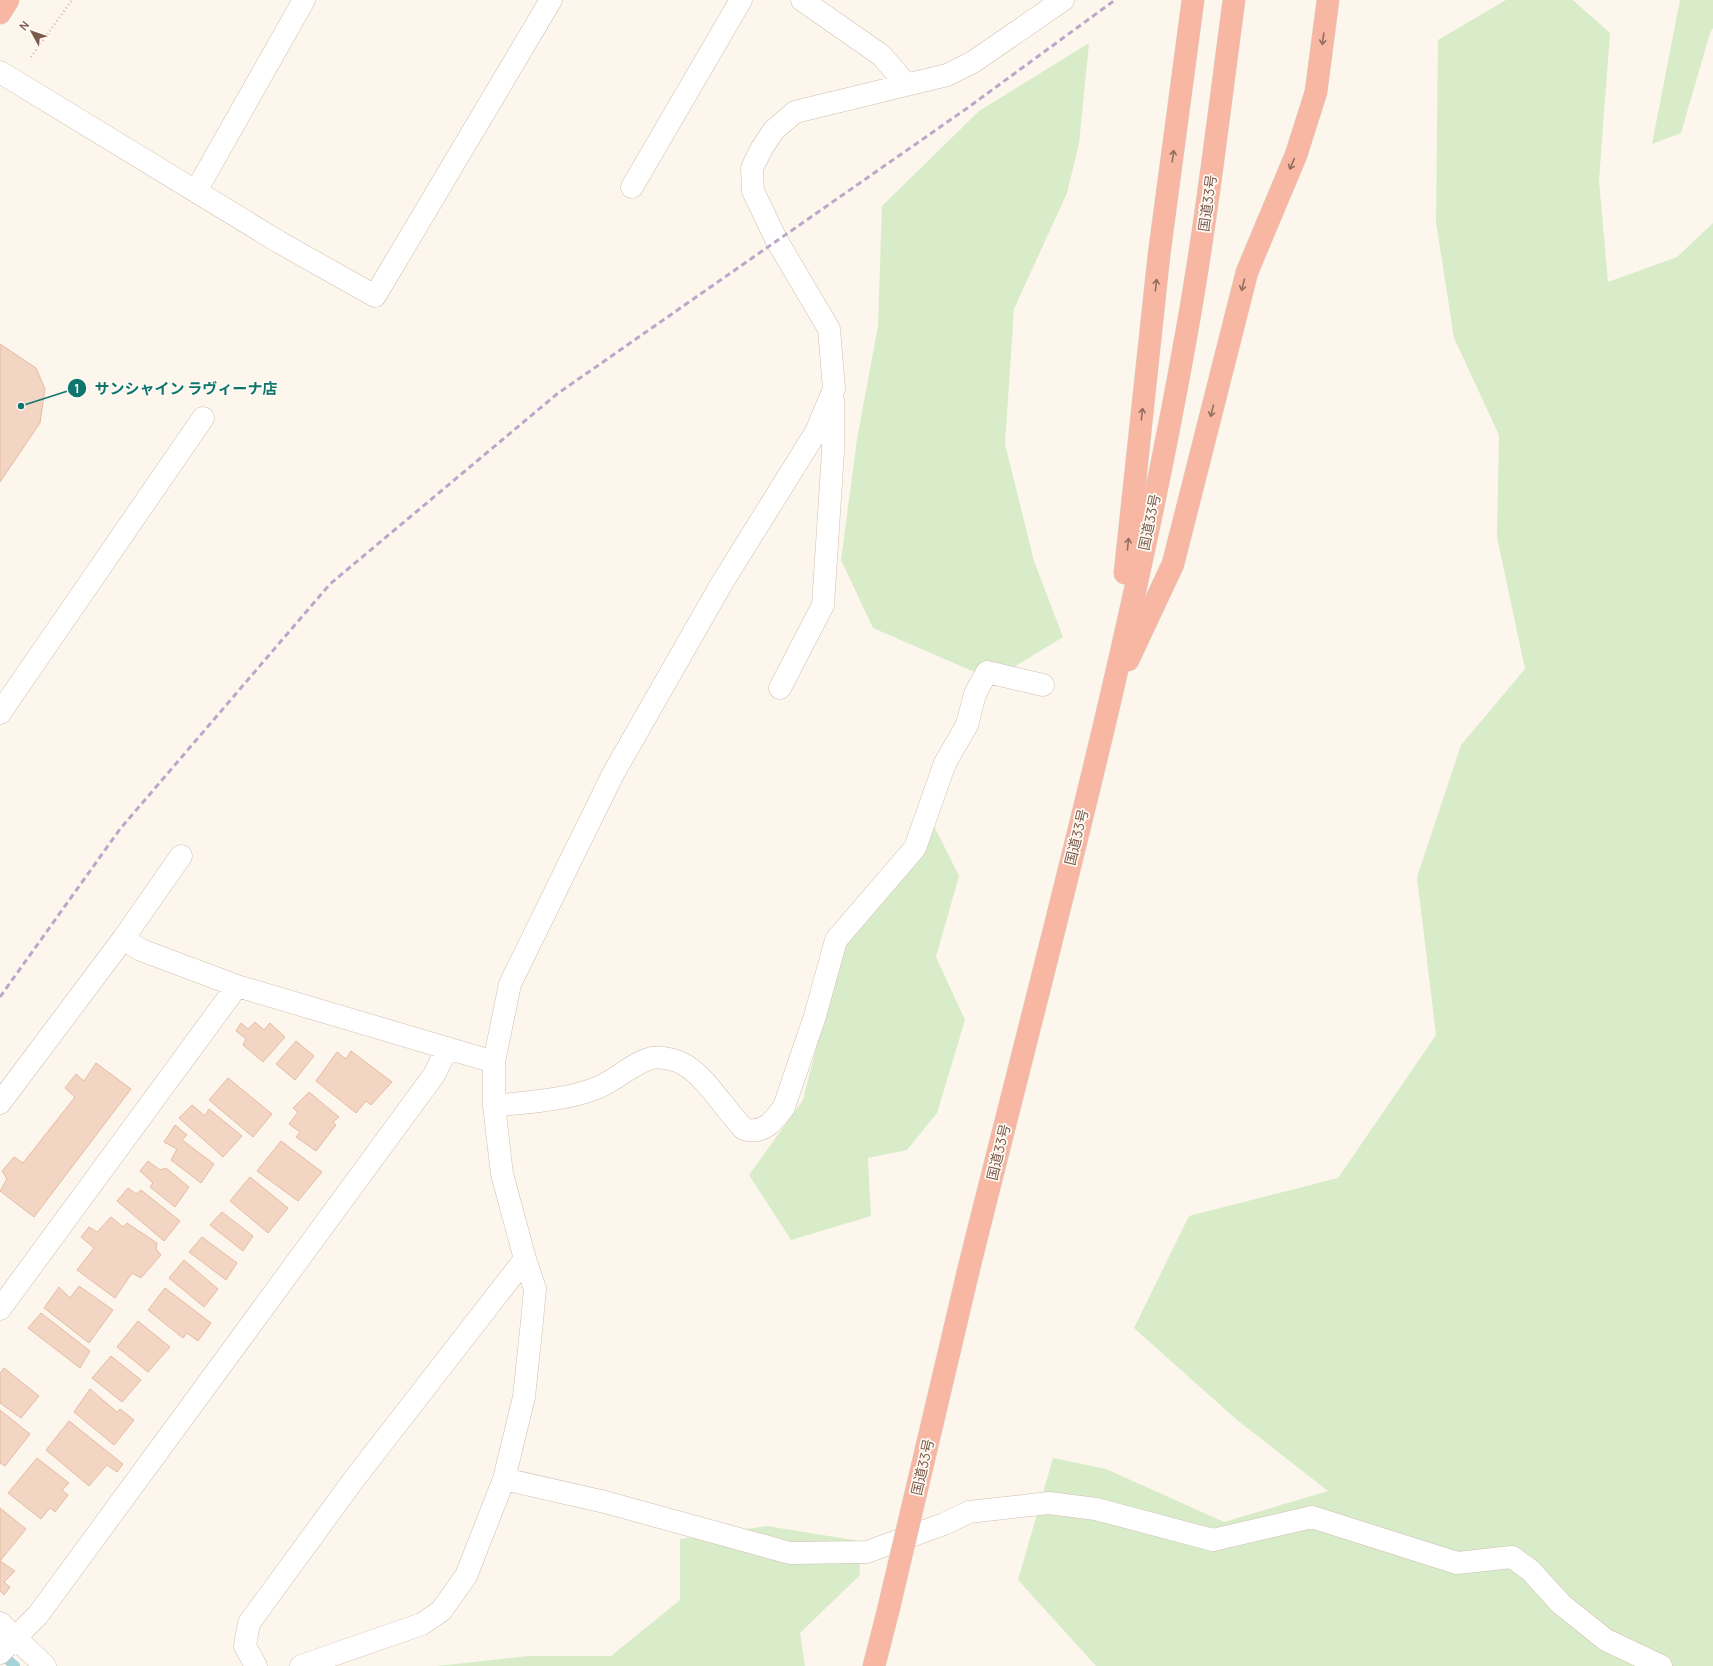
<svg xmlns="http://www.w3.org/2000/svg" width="1713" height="1666" viewBox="0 0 1713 1666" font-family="Manrope,'Noto Sans JP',sans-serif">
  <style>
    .green { fill: #d8ecc9 }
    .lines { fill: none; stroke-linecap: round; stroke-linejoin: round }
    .stream { stroke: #a5d3da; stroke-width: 10 }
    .building { fill: #f3d5c3; stroke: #e6bba3 }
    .minor-casing { stroke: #d1beb0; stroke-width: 23 }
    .highway-casing { stroke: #dad1cd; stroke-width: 23 }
    .path { stroke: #d9b8a5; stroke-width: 2.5; stroke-dasharray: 1 3; stroke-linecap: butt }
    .minor { stroke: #fff; stroke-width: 22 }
    .highway { stroke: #f7b7a3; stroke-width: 22 }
    .rail { stroke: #b9a8c9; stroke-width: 3; stroke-dasharray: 6 4; stroke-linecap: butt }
    .highway-bridge-casing { stroke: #dad1cd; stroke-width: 23; stroke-linecap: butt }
    .highway-bridge { stroke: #f7b7a3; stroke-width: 22 }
    .oneway { stroke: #936e5e }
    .labels { text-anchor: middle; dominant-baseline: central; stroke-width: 3.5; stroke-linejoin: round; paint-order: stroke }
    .street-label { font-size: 14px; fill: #7a5c4d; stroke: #fffaf3 }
    .leader { fill: none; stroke: #0f766e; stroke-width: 1.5 }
    .callout-dot { fill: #0f766e; stroke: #fffaf3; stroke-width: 1.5 }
    .mark-label { font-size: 12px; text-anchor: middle; font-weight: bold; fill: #fff }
    .callout-label { font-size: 15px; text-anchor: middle; font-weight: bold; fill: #0f766e; stroke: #fffaf3; stroke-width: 3.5; stroke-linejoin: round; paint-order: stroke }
  </style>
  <rect width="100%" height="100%" fill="#fdf6ec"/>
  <path class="green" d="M1506,0H1573L1610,33L1599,180L1608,282L1677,257L1713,223V1666H1096L1018,1580L1053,1458L1106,1469L1224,1522L1328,1491L1237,1420L1134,1328L1189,1216L1338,1178L1436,1035L1417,877L1461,745L1525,669L1497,537L1499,435L1454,338L1436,222L1438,40Z
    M1680,0H1713V28L1710,33L1681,133L1652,144Z
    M1089,43L1079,143L1067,193L1014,309L1005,444L1034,561L1063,637L993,680L873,628L841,560L857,439L878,326L882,206L979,111Z
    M930,818L959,876L936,957L965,1020L937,1113L907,1150L868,1158L871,1216L791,1240L749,1175L803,1100L844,939Z
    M767,1526L859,1541L860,1575L800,1633L805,1666H437L529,1656H611L680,1600V1539Z"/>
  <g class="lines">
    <path class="stream" d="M0,1653L15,1666"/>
  </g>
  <path class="building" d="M0,344L36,368L45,389L40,423L0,482Z
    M255,1022L264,1030L270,1023L285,1037L263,1062L243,1045L246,1039L236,1031L241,1023L248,1029Z
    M296,1041L314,1056L295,1080L276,1064Z
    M351,1051L392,1082L371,1105L366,1101L356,1113L316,1081L337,1052L346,1059Z
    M96,1063L131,1089L34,1217L0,1191L7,1179L2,1171L14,1157L23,1163L75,1097L65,1088L76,1074L84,1081Z
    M228,1078L272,1114L253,1137L209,1100Z
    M309,1092L339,1117L333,1122L336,1125L316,1151L296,1137L300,1132L289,1124L298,1112L293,1108Z
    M192,1105L205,1116L209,1109L242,1136L223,1157L179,1118Z
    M175,1125L187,1135L182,1140L214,1164L201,1183L171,1160L177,1149L164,1142Z
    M281,1141L322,1172L298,1201L257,1171Z
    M148,1161L160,1170L166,1168L189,1187L175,1207L150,1187L153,1183L140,1171Z
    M250,1177L288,1208L268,1233L230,1201Z
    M128,1188L136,1194L141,1190L180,1221L164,1241L117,1201Z
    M222,1212L253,1236L243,1251L210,1225Z
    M111,1217L123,1227L127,1223L157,1243L156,1249L161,1255L141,1278L132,1273L115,1298L77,1270L94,1248L81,1237L89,1227L97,1232Z
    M202,1237L237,1263L226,1280L189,1252Z
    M184,1260L218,1289L204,1307L169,1278Z
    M79,1286L113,1310L89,1343L44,1308L59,1287L70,1298Z
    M165,1288L211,1323L198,1341L187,1333L183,1338L148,1310Z
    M41,1313L90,1351L80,1368L28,1328Z
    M138,1321L170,1347L148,1372L117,1347Z
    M111,1356L141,1380L122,1402L92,1378Z
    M4,1368L39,1396L21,1418L0,1403V1373Z
    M90,1389L117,1412L120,1409L134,1420L114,1445L74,1412Z
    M0,1410L30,1434L5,1466L0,1463Z
    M69,1421L123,1464L117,1472L107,1465L89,1486L46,1450Z
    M37,1458L69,1483L62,1490L68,1495L55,1512L50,1508L41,1519L8,1493Z
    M0,1508L26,1529L0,1561Z
    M0,1561L15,1571L4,1582L10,1587L4,1595L0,1591Z"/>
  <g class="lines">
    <defs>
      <path id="minor" d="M802,0L881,55L906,84
        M0,72L279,242L375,296L551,0
        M632,187L741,0
        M196,191L304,0
        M780,688L823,605L833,452V401
        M0,713L203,418
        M123,939L181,856
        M0,1103L123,939L141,950L237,986L494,1062
        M494,1106C526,1102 570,1100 599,1087C618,1079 632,1063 652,1058C661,1056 677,1060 685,1065C706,1077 726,1111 744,1129C763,1135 774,1121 784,1107L815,1016L836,940L915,848L945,763L967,725L975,694L987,672L1043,685
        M0,1309L237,986
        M504,1479L524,1397L532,1321L535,1289L525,1259
        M0,1623L45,1666
        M0,1653L38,1615L434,1075L447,1049
        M256,1666L245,1646L249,1623L355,1478L525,1259L502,1174L494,1106V1062L510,984L613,774L722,583L816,432L834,389L829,329L777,241L753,191L752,168L762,148L774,130L795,112L947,75L973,62L1063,0
        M301,1666L422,1624L441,1611L466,1576L504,1479L605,1502L790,1553L867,1552L944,1524L969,1512L1049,1503L1096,1509L1213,1540L1312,1517L1457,1563L1512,1557L1530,1570L1561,1604L1606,1640L1661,1666"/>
      <path id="highway" d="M0,13L8,0
        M1125,573L1159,255L1193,0
        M1128,660L1173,564L1247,272L1296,155L1316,92L1328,0
        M968,1272C1045,961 1130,652 1186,336C1206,225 1219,112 1234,0
        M874,1666L889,1607"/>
    </defs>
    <use href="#minor" class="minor-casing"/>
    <use href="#highway" class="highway-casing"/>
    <path class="path" d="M31,57L72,0"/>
    <use href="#minor" class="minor"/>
    <use href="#highway" class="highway"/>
    <path class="rail" d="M0,997L120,829L330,584L557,394L966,109L1115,0"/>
    <defs>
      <path id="highway-bridge" d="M889,1607L968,1272"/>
    </defs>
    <use href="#highway-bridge" class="highway-bridge-casing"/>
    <use href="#highway-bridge" class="highway-bridge"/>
  </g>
  <defs><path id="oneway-shaft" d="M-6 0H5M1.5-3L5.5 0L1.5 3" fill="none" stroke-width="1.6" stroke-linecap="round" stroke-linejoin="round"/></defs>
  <g class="oneway">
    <use href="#oneway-shaft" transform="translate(1323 39) rotate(98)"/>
    <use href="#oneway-shaft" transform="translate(1173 156) rotate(-82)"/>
    <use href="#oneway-shaft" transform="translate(1292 164) rotate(113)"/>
    <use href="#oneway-shaft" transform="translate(1156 285) rotate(-84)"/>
    <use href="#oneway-shaft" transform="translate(1243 285) rotate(104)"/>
    <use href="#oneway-shaft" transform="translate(1212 411) rotate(104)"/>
    <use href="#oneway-shaft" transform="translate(1142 414) rotate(-84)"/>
    <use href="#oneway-shaft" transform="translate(1128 544) rotate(-84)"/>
  </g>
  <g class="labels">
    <g class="street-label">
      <text transform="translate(1207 203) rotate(-82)">国道33号</text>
      <text transform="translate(1149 522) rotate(-78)">国道33号</text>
      <text transform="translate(1076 837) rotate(-76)">国道33号</text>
      <text transform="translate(998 1152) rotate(-76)">国道33号</text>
      <text transform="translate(922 1467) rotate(-77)">国道33号</text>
    </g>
  </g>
  <path class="leader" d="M21 406L77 388"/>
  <g class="callout-dot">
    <circle cx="21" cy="406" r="4"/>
    <circle cx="77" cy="388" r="10"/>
  </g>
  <g class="mark-label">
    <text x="77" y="393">1</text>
  </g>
  <g class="callout-label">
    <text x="186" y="394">サンシャイン ラヴィーナ店</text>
  </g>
  <g transform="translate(32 32) rotate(310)" stroke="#fffaf3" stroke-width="3" paint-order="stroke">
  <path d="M0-3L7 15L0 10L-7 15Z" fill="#7a5c4d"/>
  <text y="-6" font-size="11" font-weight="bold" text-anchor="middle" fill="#7a5c4d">N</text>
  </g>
</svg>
